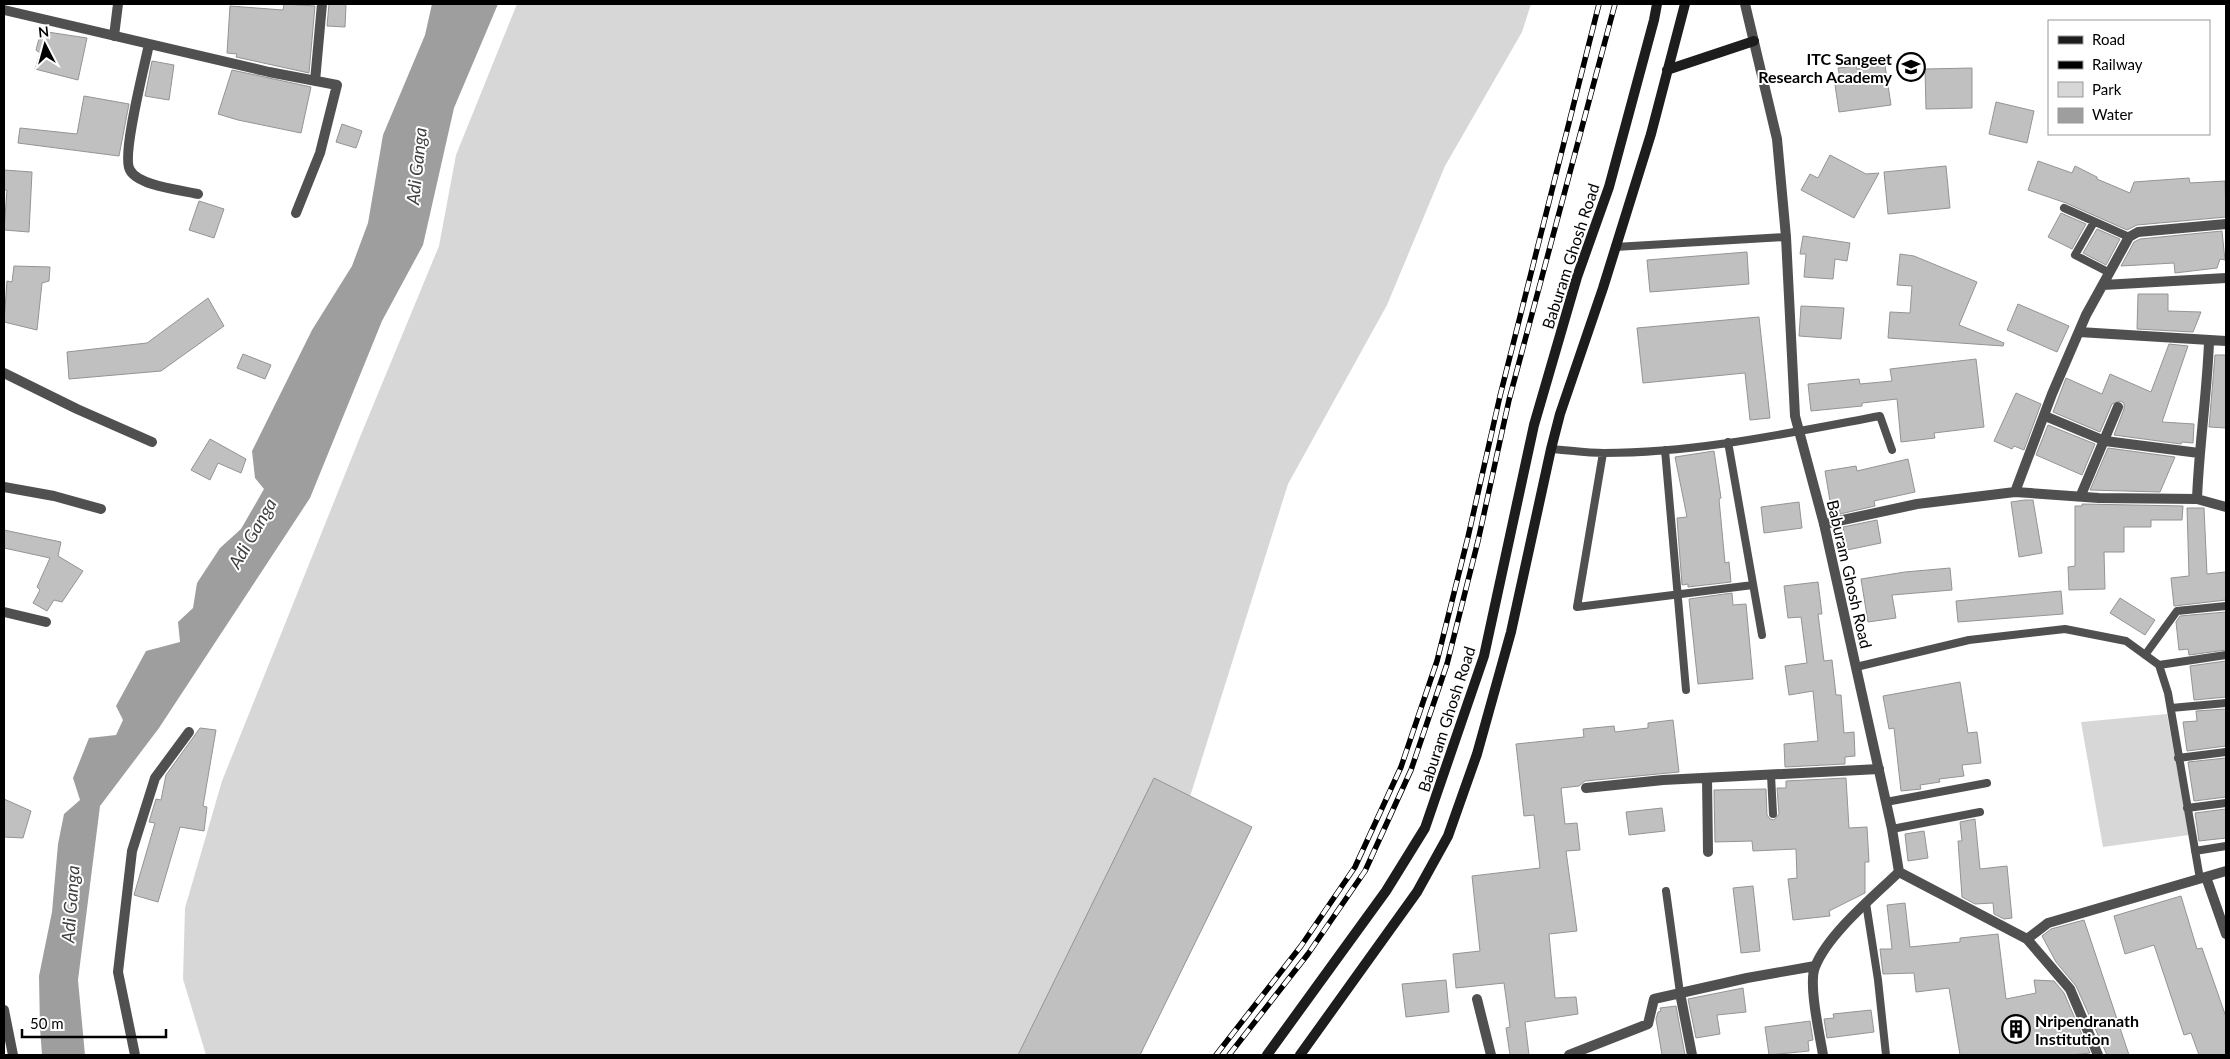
<svg xmlns="http://www.w3.org/2000/svg" width="2230" height="1059" viewBox="0 0 2230 1059" font-family="Lato,sans-serif">
  <style>
    .green { fill: #d7d7d7 }
    .water { fill: #9e9e9e }
    .building { fill: #c0c0c0; stroke: #949494 }
    .lines { fill: none; stroke-linecap: round; stroke-linejoin: round }
    .service { stroke: #505050; stroke-width: 8 }
    .minor { stroke: #505050; stroke-width: 10 }
    .tertiary { stroke: #505050; stroke-width: 10 }
    .secondary { stroke: #1d1d1d; stroke-width: 10 }
    .rail-casing { stroke: #000; stroke-width: 5.5 }
    .rail { stroke: #fff; stroke-width: 4; stroke-dasharray: 11; stroke-linecap: butt }
    .labels { text-anchor: middle; dominant-baseline: central; stroke-width: 4; stroke-linejoin: round; paint-order: stroke }
    .poi-label { font-size: 16px; font-weight: bold; fill: #000; stroke: #fff; text-anchor: end }
    .street-label { font-size: 16px; fill: #000; stroke: #fff }
    .water-label { font-size: 18px; font-style: italic; fill: #3f3f3f; stroke: #fff }
  </style>
  <rect width="100%" height="100%" fill="#fff"/>
  <path class="green" d="M517,4H1531L1522,32L1445,166L1387,305L1288,484L1109,1055H206L183,979L185,908L222,781L360,437L439,246L456,155Z
    M2167,714L2189,835L2103,847L2081,722Z"/>
  <path class="water" d="M432,4H498L454,108L423,245L382,321L310,498L159,728L100,806L78,980L85,1055H42L40,1028L39,976L52,912L58,844L64,814L80,800L73,778L89,738L116,735L123,720L116,706L146,651L180,642L178,622L193,608L197,583L220,548L241,529L264,489L255,478L252,451L312,330L352,266L368,223L383,135L425,35Z"/>
  <path class="building" d="M284,4L315,6L309,73L236,57L237,54L227,53L230,6L283,10Z
    M329,4H346L345,27L327,26Z
    M41,31L87,38L78,80L35,69L40,53L36,50Z
    M152,61L174,65L169,100L145,96Z
    M1885,65L1891,105L1839,112L1834,78H1840L1838,68L1856,66L1857,69Z
    M1972,68V108L1926,109L1925,69Z
    M232,70L311,87L301,133L238,120L218,114Z
    M84,96L129,104L119,156L18,143L20,128L77,134Z
    M1996,102L2034,111L2027,143L1989,134Z
    M342,124L362,131L356,148L336,142Z
    M1830,155L1866,174L1879,173L1854,218L1801,190L1810,174L1818,178Z
    M2038,161L2072,173L2075,166L2097,177V179L2130,193L2134,182L2189,178L2190,183L2225,181L2226,217L2137,225L2127,230L2066,203L2028,190Z
    M1946,166L1950,208L1888,214L1884,172Z
    M4,170L32,172L29,232L4,230L7,190H4Z
    M199,201L224,209L214,238L189,230Z
    M2061,213L2086,224L2072,249L2048,237Z
    M2097,229L2120,239L2106,265L2083,253Z
    M2222,231L2225,260L2220,259L2217,268L2175,273L2174,263L2121,266L2134,242L2140,239Z
    M1803,236L1850,243L1847,261L1835,259L1833,279L1804,277L1806,254H1800Z
    M1747,252L1749,284L1650,292L1647,260Z
    M1900,254L1914,256L1977,282L1959,325L2004,343L2003,346L1888,338L1890,312L1910,313L1912,286L1897,285Z
    M14,266L50,267L49,281L42,283L37,330L4,322L7,281L12,282Z
    M2138,294H2168V311L2201,312L2193,332L2137,329Z
    M208,298L224,326L161,371L69,379L67,352L147,343Z
    M2018,304L2069,326L2057,352L2007,330Z
    M1801,306L1844,308L1841,339L1799,336Z
    M1759,317L1770,418L1750,420L1745,373L1643,383L1637,328Z
    M2169,344L2188,346L2162,422L2194,424L2193,443L2182,442L2181,444L2114,435L2124,409V403L2120,401L2112,404L2100,432L2053,412L2066,378L2102,394L2110,374L2151,392Z
    M243,354L271,365L265,379L237,368Z
    M2215,355H2226V428L2209,427Z
    M1976,359L1984,427L1934,433L1935,438L1901,442L1897,399L1862,403V406L1811,411L1808,384L1859,379L1860,384L1892,381L1890,369Z
    M2016,393L2041,404L2024,450L2014,446L2012,449L1994,441Z
    M2048,425L2095,444L2082,475L2036,455Z
    M210,439L246,459L241,473L218,463L210,480L191,470Z
    M2108,448L2175,457L2160,492L2090,490Z
    M1714,451L1721,498L1719,499L1725,563L1729,562L1731,582L1688,587V584L1682,585L1677,518L1687,517L1675,457Z
    M1908,459L1915,492L1874,501L1875,506L1840,514L1839,505L1831,507L1825,471L1856,466L1857,471Z
    M2025,500H2033L2042,553L2019,557L2011,502Z
    M1799,502L1802,528L1764,533L1761,507Z
    M2082,504L2183,506L2182,520H2151V527H2124V552H2104L2105,589L2069,590L2068,567L2075,566V506H2082Z
    M2187,508H2204L2207,574L2226,572V600L2174,606L2171,578L2189,576Z
    M1877,520L1881,543L1847,550L1843,527Z
    M4,530L61,542L58,556L83,571L62,602L54,600L47,611L33,603L40,590L37,587L50,558L4,548Z
    M1950,568L1952,590L1892,595L1896,618L1868,622L1861,579L1905,572Z
    M1818,582L1822,614H1818L1824,661L1832,660L1836,695H1841L1844,733L1854,732L1855,756L1845,757V764L1785,767L1784,744L1818,741L1813,691L1789,695L1785,666L1807,663L1801,617L1788,618L1784,586Z
    M2061,591L2063,614L1958,622L1956,601Z
    M1732,593L1733,605L1746,604L1753,679L1698,684L1689,599Z
    M2120,598L2155,620L2145,635L2110,613Z
    M2226,612V650L2189,655L2188,649L2179,650L2176,622L2180,616Z
    M2226,661V697L2194,700L2190,666Z
    M1960,682L1968,733L1977,732L1981,763L1962,765L1964,776L1939,779L1940,782L1920,785L1921,789L1901,791L1894,728L1889,729L1883,696Z
    M2226,709V746L2187,751L2183,722L2197,721L2196,711Z
    M1673,720L1679,772L1585,781L1579,786L1561,788L1565,824L1577,823L1580,850L1566,851L1577,931L1549,934L1555,998L1576,997L1578,1014L1525,1022L1529,1055H1510L1506,1028L1510,1027L1504,983L1456,988L1453,954L1480,951L1472,876L1540,868L1534,815L1524,816L1516,744L1584,737L1583,729L1614,726L1615,732L1648,728V723Z
    M200,728L216,730L203,806L207,807L204,831L180,827L158,902L134,895L155,823L149,822L156,799L161,800L166,775Z
    M2226,758V797L2194,801L2188,762Z
    M1154,778L1252,827L1140,1055H1018Z
    M1846,778L1849,828L1867,827L1869,862H1865V893L1829,911L1830,916L1793,920L1788,879L1797,878L1796,849L1753,851L1752,841L1715,842L1714,790L1766,789L1767,815L1770,819L1774,820L1779,814L1777,788H1786V781Z
    M4,799L31,811L23,838L4,837Z
    M1662,808L1665,831L1629,835L1626,812Z
    M2226,809V838L2199,841L2195,813Z
    M1975,819L1980,869L2007,866L2012,918L2004,919L1994,914L1993,903L1975,904L1962,897L1958,841H1962L1960,822Z
    M1924,831L1928,858L1908,861L1905,834Z
    M1753,886L1760,951L1741,953L1733,888Z
    M2181,896L2197,949L2202,948L2226,1017V1055H2199L2191,1033L2184,1035L2154,945L2125,954L2114,916Z
    M1905,903L1910,947L1960,942V938L1998,934L2006,999L2036,993L2034,980L2054,981L2064,993L2090,1053L2071,1055H1960L1949,988L1916,992L1914,973L1883,974L1880,949H1892L1887,905Z
    M2084,920L2129,1055H2107L2076,986L2056,962L2042,936L2051,929Z
    M1446,980L1449,1012L1406,1017L1402,984Z
    M1743,988L1746,1012L1717,1015L1720,1034L1696,1038L1688,999Z
    M1676,1006L1685,1055H1662L1656,1019L1658,1012L1661,1011L1660,1008Z
    M1871,1010L1874,1032L1827,1038L1824,1019L1834,1018L1833,1014Z
    M1810,1021L1813,1040L1808,1041L1809,1051L1769,1055L1765,1027Z"/>
  <g class="lines">
    <path class="service" d="M2064,208L2129,237
      M2094,222L2075,255L2110,273
      M1615,247L1786,237
      M1728,442L1762,635
      M1551,449C1568,450 1586,453 1604,453C1696,453 1789,433 1880,416L1892,450
      M1665,450L1686,690
      M1603,453L1577,607L1753,585
      M2145,655L2177,611L2226,606
      M2159,665L2226,655
      M1856,667L1969,640L2065,629L2126,641L2159,665L2168,693L2200,879
      M2171,708L2226,703
      M2178,758L2226,752
      M1771,775L1773,814
      M1886,802L1987,783
      M2187,808L2226,803
      M1892,829L1980,812
      M2195,851L2226,846
      M1666,891L1680,993
      M1866,903L1878,980L1886,1055"/>
    <path class="minor" d="M4,10L269,72L337,85L320,153L296,213
      M114,36L118,4
      M149,44C145,65 121,156 130,170C138,186 182,190 198,194
      M315,81L322,4
      M2103,285L2226,278
      M2079,332L2226,341
      M4,373L77,409L152,442
      M2045,416L2105,441L2199,453
      M4,487L54,496L101,509
      M2015,492L2052,394L2086,315L2129,237L2138,232L2226,224
      M2081,495L2118,407
      M2197,499C2199,446 2207,394 2209,342
      M1824,524L1917,504L2015,492L2099,498L2197,499L2226,507
      M4,612L46,622
      M1707,778L1708,852
      M1586,788L1663,780L1879,769
      M2206,877L2226,934
      M2027,939L2048,923L2226,871
      M1680,993L1692,1055
      M1477,999L1491,1055
      M135,1055L118,972L132,851L155,778L189,732
      M1569,1055L1648,1024L1654,999L1747,978L1815,966
      M1823,1055C1820,1036 1808,984 1815,967C1828,934 1873,897 1899,872"/>
    <path class="tertiary" d="M1745,4L1777,139L1786,237L1795,416L1824,524L1892,829L1899,872L2027,939L2070,989L2098,1055
      M4,1010L13,1055"/>
    <path class="secondary" d="M1667,70L1754,41
      M1267,1055L1386,891L1425,828L1484,656L1534,425L1577,277L1609,187L1654,20L1657,4
      M1300,1055L1417,892L1448,836L1477,754L1511,632L1551,449L1560,414L1603,288L1651,134L1685,4"/>
    <defs>
      <path id="rail" d="M1216,1055L1301,946L1355,867L1401,767L1437,661L1468,537L1500,396L1599,4
        M1229,1055L1308,954L1365,871L1411,770L1447,664L1478,541L1509,400L1615,4"/>
    </defs>
    <use href="#rail" class="rail-casing"/>
    <use href="#rail" class="rail"/>
  </g>
  <defs>
    <symbol id="university-ring" viewBox="-11 -11 22 22"><circle r="9.5" fill="#fff" stroke="#000" stroke-width="1.5"/><path d="M0-5L7-2L0 1L-7-2ZM-4 1L0 2.5L4 1V4Q0 6-4 4Z" fill="#000"/></symbol>
    <symbol id="building-ring" viewBox="-11 -11 22 22"><circle r="9.5" fill="#fff" stroke="#000" stroke-width="1.5"/><path d="M-4-6H4V6H1V3H-1V6H-4ZM-2.5-4.3h1.7v1.8h-1.7ZM.8-4.3h1.7v1.8H.8ZM-2.5-1h1.7V.8h-1.7ZM.8-1h1.7V.8H.8Z" fill="#000"/></symbol>
  </defs>
  <g fill-rule="evenodd">
    <use href="#university-ring" x="1895" y="51" width="32" height="32"/>
    <use href="#building-ring" x="2000" y="1013" width="32" height="32"/>
  </g>
  <g class="labels">
    <g class="poi-label">
      <text x="1892" y="58">ITC Sangeet<tspan x="1892" dy="18">Research Academy</tspan></text>
      <text x="2035" y="1020" text-anchor="start">Nripendranath<tspan x="2035" dy="18">Institution</tspan></text>
    </g>
    <g class="street-label">
      <text transform="translate(1570 256) rotate(-72)">Baburam Ghosh Road</text>
      <text transform="translate(1850 574) rotate(77)">Baburam Ghosh Road</text>
      <text transform="translate(1446 719) rotate(-72)">Baburam Ghosh Road</text>
    </g>
    <g class="water-label">
      <text transform="translate(416 166) rotate(-84)">Adi Ganga</text>
      <text transform="translate(252 533) rotate(-60)">Adi Ganga</text>
      <text transform="translate(70 904) rotate(-86)">Adi Ganga</text>
    </g>
  </g>
  <rect width="2230" height="1059" fill="none" stroke="#000000" stroke-width="10"/>
  <rect x="2048" y="20" width="162" height="115" fill="#ffffff" stroke="#999999"/>
  <rect x="2058" y="36" width="25" height="8" fill="#1d1d1d" stroke="#999999"/>
  <text x="2092" y="45" font-size="15" fill="#000000">Road</text>
  <rect x="2058" y="61" width="25" height="8" fill="#000000" stroke="#999999"/>
  <text x="2092" y="70" font-size="15" fill="#000000">Railway</text>
  <rect x="2058" y="82" width="25" height="15" fill="#d7d7d7" stroke="#999999"/>
  <text x="2092" y="95" font-size="15" fill="#000000">Park</text>
  <rect x="2058" y="108" width="25" height="15" fill="#9e9e9e" stroke="#999999"/>
  <text x="2092" y="120" font-size="15" fill="#000000">Water</text>
  <g transform="translate(45 45) rotate(354)" stroke="#ffffff" stroke-width="4" paint-order="stroke">
  <path d="M0-4L9 19L0 12L-9 19Z" fill="#000000"/>
  <text y="-8" font-size="14" font-weight="bold" text-anchor="middle" fill="#000000">N</text>
  </g>
  <path d="M22 1029v8h144v-8" fill="none" stroke="#000000" stroke-width="2.5"/>
  <text x="30" y="1029" font-size="15" fill="#000000" stroke="#ffffff" stroke-width="4" paint-order="stroke">50 m</text>
</svg>
